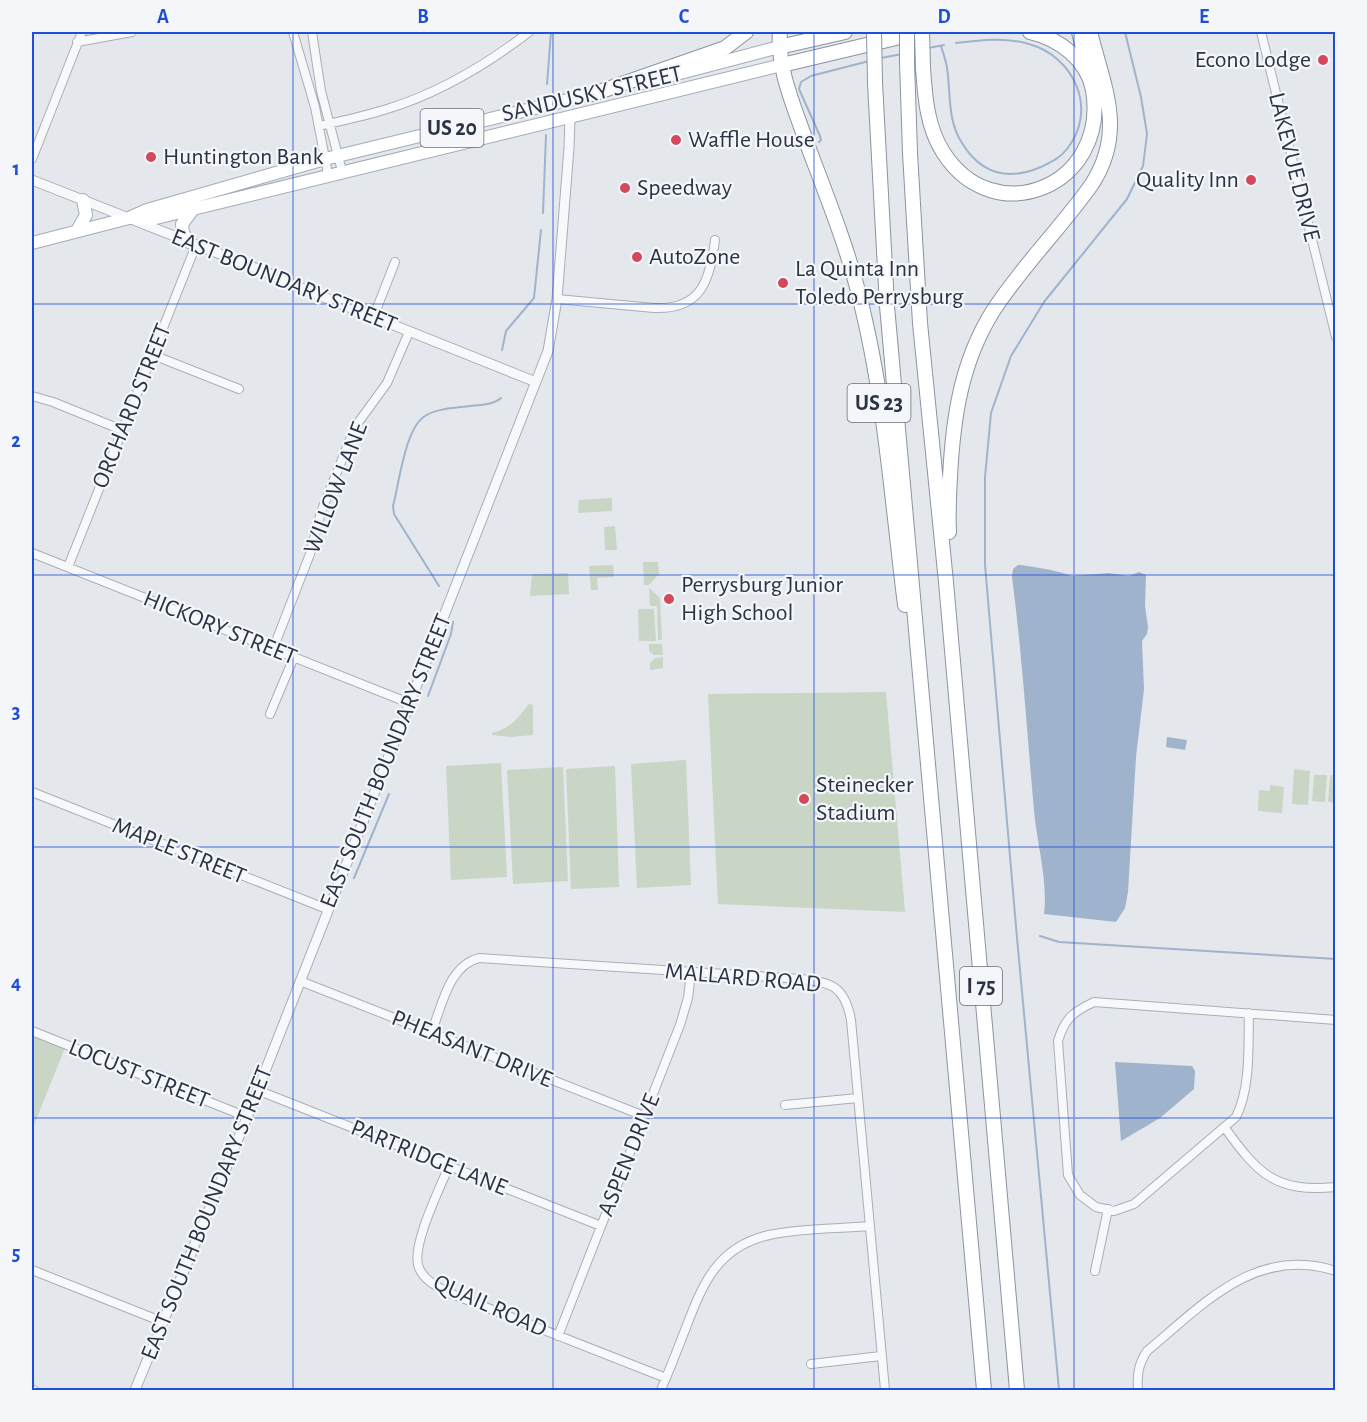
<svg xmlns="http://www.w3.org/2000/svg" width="1367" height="1422" viewBox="0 0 1367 1422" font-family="'Alegreya Sans',sans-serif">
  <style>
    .green { fill: #c9d6c5 }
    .water { fill: #9fb4cc }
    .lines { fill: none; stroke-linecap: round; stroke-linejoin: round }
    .stream { stroke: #9fb4cc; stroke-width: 2 }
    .minor-casing { stroke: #a9aeb7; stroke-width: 10 }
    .tertiary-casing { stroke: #a9aeb7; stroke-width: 11 }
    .primary-casing { stroke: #a3abb8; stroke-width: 14 }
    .trunk-casing { stroke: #8b94a3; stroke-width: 16 }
    .motorway-casing { stroke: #8b94a3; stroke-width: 16 }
    .minor { stroke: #f7f8fa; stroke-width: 8 }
    .tertiary { stroke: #f7f8fa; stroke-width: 9 }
    .primary { stroke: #fff; stroke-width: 12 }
    .trunk { stroke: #fff; stroke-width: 14 }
    .motorway { stroke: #fff; stroke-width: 14 }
    .motorway-bridge-casing { stroke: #8b94a3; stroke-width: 16; stroke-linecap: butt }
    .motorway-bridge { stroke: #fff; stroke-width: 14 }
    .grid { fill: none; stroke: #1d4ed8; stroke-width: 1.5; stroke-opacity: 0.55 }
    .poi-dot { fill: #d1495b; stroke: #f4f6f9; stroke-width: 2 }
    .labels { text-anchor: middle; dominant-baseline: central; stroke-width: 4.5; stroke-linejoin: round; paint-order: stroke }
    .shield { fill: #f4f6f9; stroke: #676e7b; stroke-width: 1.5 }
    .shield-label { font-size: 22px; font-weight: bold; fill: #2b3445 }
    .poi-label { font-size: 24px; fill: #2b3445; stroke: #f4f6f9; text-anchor: start }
    .street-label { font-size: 24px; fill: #2b3445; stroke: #f4f6f9 }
    .neatline { fill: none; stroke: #1d4ed8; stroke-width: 2 }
    .grid-label { font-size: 20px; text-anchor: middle; font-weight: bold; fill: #1d4ed8 }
  </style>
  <rect width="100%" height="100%" fill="#e4e7ec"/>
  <path class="green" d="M612,498V511L578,513L579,500Z
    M615,526L617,550H605L604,527Z
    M643,562H658L659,574L649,585H644Z
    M613,565L614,577L597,578L598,590H591L589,566Z
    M568,573L569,594L530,596L532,574Z
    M649,588L660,598L662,639L661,640H658L657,606H650Z
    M638,609H654L656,641H639Z
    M649,644H662L663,655H654L649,651Z
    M663,657V668L650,670V663L655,658Z
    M886,692L905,912L718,904L708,694Z
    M529,704L533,705V735L511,737L492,735V733C511,728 518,718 529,704Z
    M686,760L691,885L637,888L631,764Z
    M501,763L507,877L451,880L446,766Z
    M615,766L619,887L571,889L566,769Z
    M563,767L568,881L513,884L507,770Z
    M1294,769L1310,771L1308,805L1292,804Z
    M1314,775H1327L1325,802L1312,801Z
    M1330,775L1335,776V803L1328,802Z
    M1270,785L1284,787L1282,813L1258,811L1259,790L1270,791Z
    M32,1035L65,1048L32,1130Z"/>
  <path class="water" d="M1018,565C1026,565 1065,572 1071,576L1109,573L1129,576L1139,572L1146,575L1145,606L1148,627L1147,634L1142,641L1144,689L1136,757L1128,892L1125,908L1116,922L1044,914C1048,880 1037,845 1034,810C1027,732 1022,654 1012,577L1013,569Z
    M1167,737L1187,740L1185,750L1166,747Z
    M1115,1062L1192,1066L1195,1071L1194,1089L1160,1118L1121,1141Z"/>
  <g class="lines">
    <path class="stream" d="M941,46C943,53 946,60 947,68C951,93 947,120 962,143C981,174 1008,181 1041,167C1051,162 1060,158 1067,149C1098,110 1075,57 1029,44C1006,37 980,40 956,43
      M928,48L944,45
      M881,58L902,54
      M547,84L551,32
      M819,142L821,140L820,136L799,89L801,82L811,76L869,61
      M543,213L546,135
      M502,350L506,331L534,298L541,230
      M439,586L394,514L393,506C399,484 405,428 425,416C438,408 455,408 470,406C480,405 493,405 501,398
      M428,696L451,634L453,622
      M354,878L389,794
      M1040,936L1059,942L1336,959
      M1059,1390L1017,938L985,565V477L991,413L1011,356L1044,302L1127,199L1143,166L1147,134L1141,97L1125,32"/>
    <defs>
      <path id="minor" d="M293,32L315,107L328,174
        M312,32L321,91L342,171
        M1261,32L1336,337
        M77,42L132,32
        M319,126C341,121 365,116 387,109C439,93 486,65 529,32
        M32,159L82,32
        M557,299L654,308C701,310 710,281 715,240
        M373,318L395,262
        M153,355L239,389
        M32,396L53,402L122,430
        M32,553L409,703
        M68,567L196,245
        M273,649L310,554L321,512L355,427L387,383L409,332
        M270,714L294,657
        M32,792L327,909
        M300,981L644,1116
        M1249,1013C1248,1047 1251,1087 1236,1117L1134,1204L1114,1211L1096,1207L1080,1195L1068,1175L1058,1041C1065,1018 1073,1012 1094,1002L1336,1020
        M32,1031L247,1117
        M431,1033C442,1007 448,966 479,958L801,979C832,982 845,987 851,1020L885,1390
        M257,1090L601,1226
        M785,1105L858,1098
        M1225,1128C1258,1174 1276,1193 1336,1187
        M449,1166C440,1188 410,1248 419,1268C424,1280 436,1286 447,1292L666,1378
        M32,1270L163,1322
        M1095,1271L1108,1209
        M558,1336L680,1025L688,998L691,972
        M811,1364L881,1356
        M32,1390H34
        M661,1390C669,1371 677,1351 685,1330C702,1286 716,1247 769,1235C801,1228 837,1229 870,1226
        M1138,1390C1137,1375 1138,1365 1147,1351C1203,1305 1255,1245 1336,1271"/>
      <path id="tertiary" d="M32,180L268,273L301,288L536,382
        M135,1390L247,1117L548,351L557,299L569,148L570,116"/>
      <path id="primary" d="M642,83L779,47
        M133,218L152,219L782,65
        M77,231L86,215L83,200
        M189,242L183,233L182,224L194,208
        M32,243L129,218L147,210L325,159L601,92"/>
      <path id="trunk" d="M779,47L845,32
        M782,65L917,33"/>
      <path id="motorway" d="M780,32C777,69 794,106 806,141C825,192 846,243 859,295C885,396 892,502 905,605
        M1079,32L1088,67
        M907,62L910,153L920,323L946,582L1017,1390
        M923,68C925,97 927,127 943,152C994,233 1109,186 1093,90C1087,59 1059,39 1030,32
        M875,83L887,306L984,1390
        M593,94L725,48L746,32
        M949,532C948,514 949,495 950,477C953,418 961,362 993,311C1022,266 1061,228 1092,184C1126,131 1104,88 1090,32"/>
    </defs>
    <use href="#minor" class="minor-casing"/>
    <use href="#tertiary" class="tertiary-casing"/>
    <use href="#primary" class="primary-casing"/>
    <use href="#trunk" class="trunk-casing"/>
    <use href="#motorway" class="motorway-casing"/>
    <use href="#minor" class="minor"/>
    <use href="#tertiary" class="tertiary"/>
    <use href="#primary" class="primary"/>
    <use href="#trunk" class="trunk"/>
    <use href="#motorway" class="motorway"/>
    <defs>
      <path id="motorway-bridge" d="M874,32L875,83
        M907,32V62
        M922,32L923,68"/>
    </defs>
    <use href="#motorway-bridge" class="motorway-bridge-casing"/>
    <use href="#motorway-bridge" class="motorway-bridge"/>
  </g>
  <path class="grid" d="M293,32V1390M553,32V1390M814,32V1390M1074,32V1390M32,304H1336M32,575H1336M32,847H1336M32,1118H1336"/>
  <g class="poi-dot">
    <circle cx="1323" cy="60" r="6"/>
    <circle cx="676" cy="140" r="6"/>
    <circle cx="151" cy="157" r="6"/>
    <circle cx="1251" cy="180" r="6"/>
    <circle cx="625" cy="188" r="6"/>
    <circle cx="637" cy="257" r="6"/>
    <circle cx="783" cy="283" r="6"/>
    <circle cx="669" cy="599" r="6"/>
    <circle cx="804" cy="799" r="6"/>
  </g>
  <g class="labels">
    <g class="shield">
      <rect x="420.5" y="109" width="63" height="38" rx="4.5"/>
      <rect x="847.5" y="384" width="63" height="38" rx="4.5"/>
      <rect x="960" y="967" width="42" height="38" rx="4.5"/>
    </g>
    <g class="shield-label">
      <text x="452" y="128">US 20</text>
      <text x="879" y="403">US 23</text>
      <text x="981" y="986">I 75</text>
    </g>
    <g class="poi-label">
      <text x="1311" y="60" text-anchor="end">Econo Lodge</text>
      <text x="688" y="140">Waffle House</text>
      <text x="163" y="157">Huntington Bank</text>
      <text x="1239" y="180" text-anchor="end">Quality Inn</text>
      <text x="637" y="188">Speedway</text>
      <text x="649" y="257">AutoZone</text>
      <text x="795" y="269">La Quinta Inn<tspan x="795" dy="28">Toledo Perrysburg</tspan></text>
      <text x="681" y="585">Perrysburg Junior<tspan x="681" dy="28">High School</tspan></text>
      <text x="816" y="785">Steinecker<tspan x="816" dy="28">Stadium</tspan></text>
    </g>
    <g class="street-label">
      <text transform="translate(592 94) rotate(-13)">SANDUSKY STREET</text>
      <text transform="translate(1294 167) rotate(76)">LAKEVUE DRIVE</text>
      <text transform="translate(284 281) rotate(22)">EAST BOUNDARY STREET</text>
      <text transform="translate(132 406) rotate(-68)">ORCHARD STREET</text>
      <text transform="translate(336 488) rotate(-69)">WILLOW LANE</text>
      <text transform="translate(220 628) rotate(22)">HICKORY STREET</text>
      <text transform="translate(386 761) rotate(-68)">EAST SOUTH BOUNDARY STREET</text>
      <text transform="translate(179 851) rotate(22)">MAPLE STREET</text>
      <text transform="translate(743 978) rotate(5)">MALLARD ROAD</text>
      <text transform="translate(472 1049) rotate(22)">PHEASANT DRIVE</text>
      <text transform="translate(139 1074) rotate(22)">LOCUST STREET</text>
      <text transform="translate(629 1155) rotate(-68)">ASPEN DRIVE</text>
      <text transform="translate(429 1158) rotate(22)">PARTRIDGE LANE</text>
      <text transform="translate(207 1213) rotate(-68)">EAST SOUTH BOUNDARY STREET</text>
      <text transform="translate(490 1306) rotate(24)">QUAIL ROAD</text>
    </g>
  </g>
  <rect width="1367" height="1422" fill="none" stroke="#f4f6f9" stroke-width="66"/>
  <rect x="33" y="33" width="1301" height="1356" class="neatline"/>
  <g class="grid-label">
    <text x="163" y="23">A</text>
    <text x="423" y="23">B</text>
    <text x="684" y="23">C</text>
    <text x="944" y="23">D</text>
    <text x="1204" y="23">E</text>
    <text x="16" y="175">1</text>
    <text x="16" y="447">2</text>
    <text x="16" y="718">3</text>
    <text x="16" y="989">4</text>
    <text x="16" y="1260">5</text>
  </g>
</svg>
